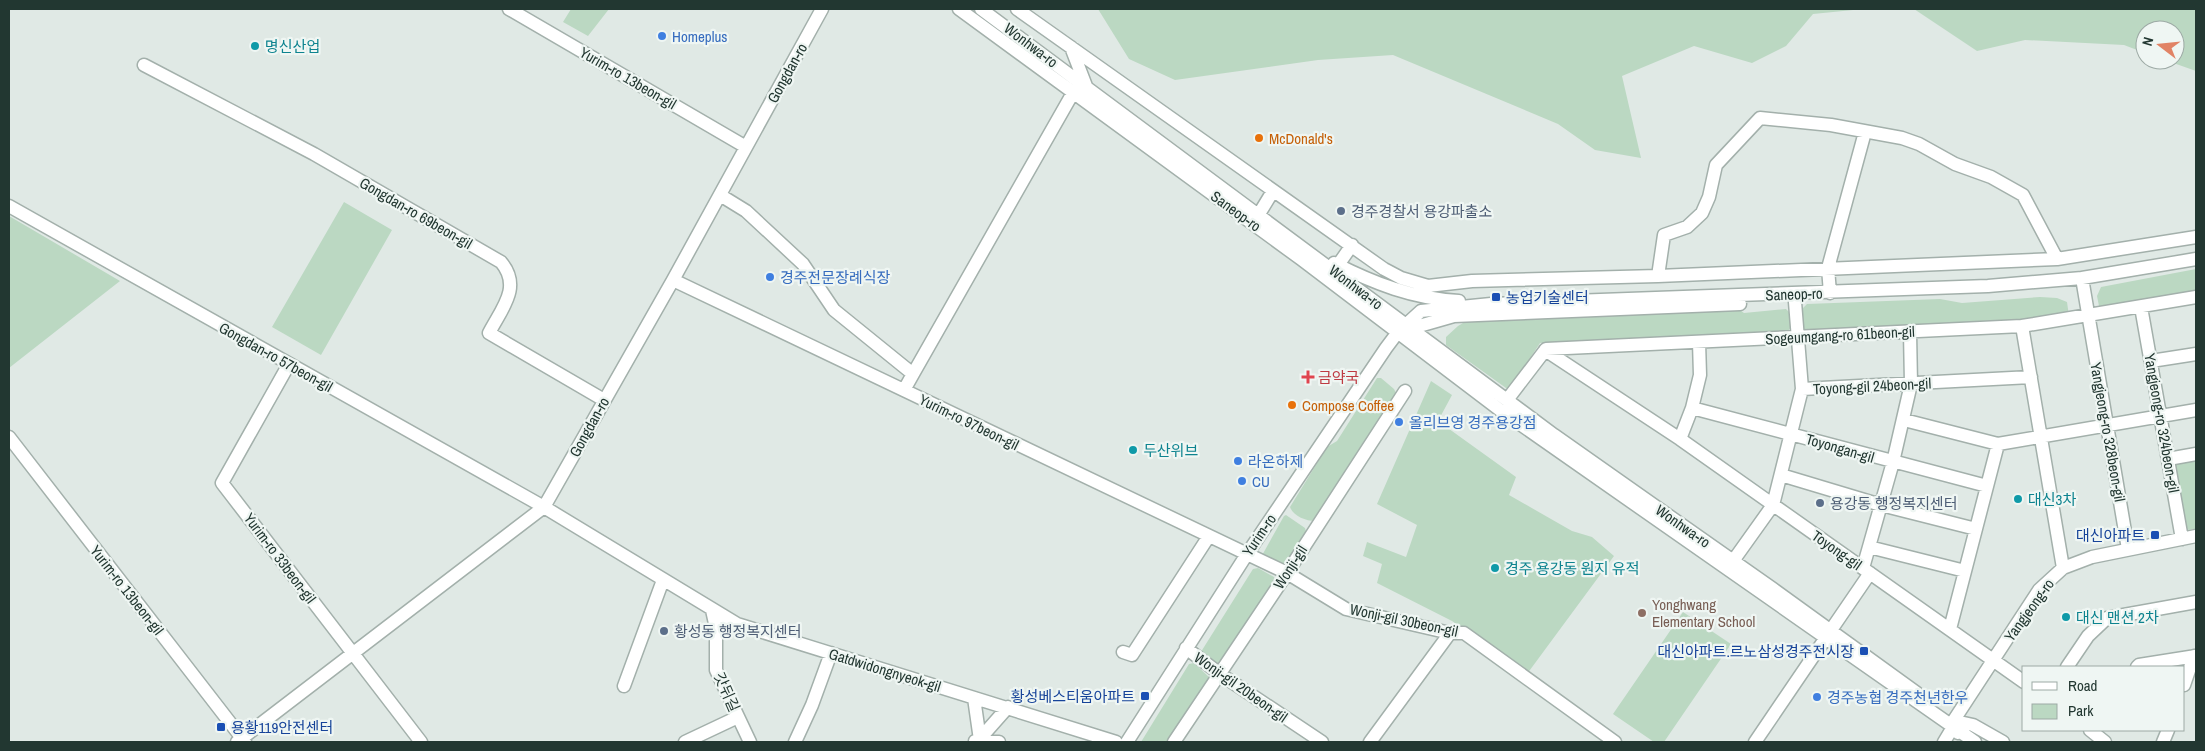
<svg xmlns="http://www.w3.org/2000/svg" width="2205" height="751" viewBox="0 0 2205 751" font-family="'Archivo Narrow','Noto Sans KR',sans-serif">
  <style>
    .green { fill: #bbd8c2 }
    .lines { fill: none; stroke-linecap: round; stroke-linejoin: round }
    .minor-casing { stroke: #a3b0ab; stroke-width: 15 }
    .minor { stroke: #fff; stroke-width: 12 }
    .shop-dot { fill: #3f7fe0; stroke: #eff6f3; stroke-width: 2 }
    .culture-dot { fill: #0f9aa8; stroke: #eff6f3; stroke-width: 2 }
    .food-dot { fill: #e8710a; stroke: #eff6f3; stroke-width: 2 }
    .service-dot { fill: #5c6f8a; stroke: #eff6f3; stroke-width: 2 }
    .transit-dot { fill: #1a4fb4; stroke: #eff6f3; stroke-width: 2 }
    .health-dot { fill: #e0444e; stroke: #eff6f3; stroke-width: 2 }
    .education-dot { fill: #8d6e63; stroke: #eff6f3; stroke-width: 2 }
    .labels { text-anchor: middle; dominant-baseline: central; stroke-width: 4.5; stroke-linejoin: round; paint-order: stroke }
    .shop-label { font-size: 15px; fill: #366cbe; stroke: #eff6f3; text-anchor: start }
    .street-label { font-size: 15px; fill: #223731; stroke: #eff6f3 }
    .culture-label { font-size: 15px; fill: #0d838f; stroke: #eff6f3; text-anchor: start }
    .food-label { font-size: 15px; fill: #c56008; stroke: #eff6f3; text-anchor: start }
    .service-label { font-size: 15px; fill: #4e5e75; stroke: #eff6f3; text-anchor: start }
    .transit-label { font-size: 15px; fill: #164399; stroke: #eff6f3; text-anchor: end }
    .health-label { font-size: 15px; fill: #be3a42; stroke: #eff6f3; text-anchor: start }
    .education-label { font-size: 15px; fill: #785e54; stroke: #eff6f3; text-anchor: start }
  </style>
  <rect width="100%" height="100%" fill="#e0e9e5"/>
  <path class="green" d="M571,9H609L588,36L563,22Z
    M1098,9H1863L1813,14L1786,46L1752,63L1694,46L1622,76L1641,158L1595,150L1558,124L1393,55L1318,60L1175,80L1129,59Z
    M1914,9H2196V71L2165,60H2175V30H2145V53L2124,45L2025,40L1977,51Z
    M344,202L392,230L321,355L272,327Z
    M9,216L120,281L9,368Z
    M2196,269V295L2100,311L2097,296L2101,287Z
    M2040,297L2057,298L2067,302L2069,316L2022,324L1808,334L1803,330L1801,310L1807,304L1940,299L1962,303Z
    M1736,307L1744,313L1786,309L1789,312L1791,327L1786,334L1540,343L1510,389L1506,388L1446,345V337L1458,326L1468,320Z
    M1377,378H1381L1394,389L1396,393L1315,521C1306,521 1293,516 1290,507L1327,447L1337,441Z
    M1431,381L1452,395L1438,421L1516,477L1509,495L1572,531L1592,537L1614,556L1527,674L1452,621L1377,583L1382,564L1363,556L1367,542L1406,557L1417,525L1377,504Z
    M2196,458V529L2187,530L2183,526L2172,466L2177,461Z
    M1286,515L1305,528L1307,535L1286,567L1260,559L1284,516Z
    M1258,568L1274,577L1275,582L1217,668L1199,655L1253,569Z
    M1683,612L1731,644L1664,742H1654L1613,714Z
    M1194,663L1211,679L1170,742H1141L1189,664Z"/>
  <g class="lines">
    <defs>
      <path id="minor" d="M509,9L746,147
        M959,9L1301,259L1500,410L1975,742
        M981,9L1554,435L1773,589L1917,693
        M1017,9L1384,269L1401,278L1428,286L1472,281L1658,276L2057,259L2196,237
        M1071,47L1086,86
        M144,65L314,154L501,262C522,287 502,308 489,333L604,400
        M720,195L746,211L803,264L834,310L913,374L904,390
        M9,206L544,507L737,624L1116,742
        M1259,214L1273,191
        M1334,263C1373,283 1414,299 1459,301
        M1338,265L1352,245
        M1658,276L1664,235L1687,227L1702,213L1709,197L1716,165L1760,118L1831,125L1902,138L1919,144L1955,164L1991,177L2023,195L2057,259
        M2082,278L2128,549
        M673,280L1287,573L1346,609L1450,633H1464L1615,742
        M1830,293L1828,268L1865,132
        M2141,307L2182,539
        M2022,326L2063,568
        M1405,330L1454,316L1740,304
        M1545,350L1680,439L2024,682
        M2151,361L2196,354
        M289,364L222,483L421,742
        M913,374L1074,91
        M1802,389L2031,377
        M1507,400L1546,349L2022,326L2196,297
        M1692,408L1987,486
        M1904,420L1998,444
        M9,437L245,742
        M1680,439L1692,408L1700,375L1699,342
        M2168,459L2196,454
        M1781,475L1881,505L1976,529
        M1869,547L1965,571
        M1733,561L1773,505L1802,389L1795,302
        M1863,568L1893,462L1911,384L1910,332
        M712,610L716,628V670L750,742
        M1950,629L1998,444L2196,410
        M1831,630L1870,573
        M1186,648L1220,674L1322,742
        M1123,652L1132,655L1209,536
        M2067,667L2088,636L2107,618L2196,602
        M2137,667L2139,665L2196,656
        M2184,685L2194,656
        M624,686L663,580
        M974,698L980,740
        M1954,720L2039,590L2063,568L2092,557L2196,536
        M1955,721L1973,725L2003,742
        M2090,730L2105,742
        M975,741L999,742
        M237,742L544,507L673,280L822,9
        M685,742L738,717
        M795,742L812,705L831,653
        M977,742L1008,707
        M1127,742L1247,554L1386,348L1398,332L1421,311L1491,304L1988,286L2082,278L2196,259
        M1174,742L1287,573L1405,391
        M1370,742L1450,633
        M1755,742L1825,639
        M1944,742L1953,727L1958,733
        M2163,742L2168,730"/>
    </defs>
    <use href="#minor" class="minor-casing"/>
    <use href="#minor" class="minor"/>
  </g>
  <g class="shop-dot">
    <circle cx="662" cy="36" r="5"/>
    <circle cx="770" cy="277" r="5"/>
    <circle cx="1399" cy="422" r="5"/>
    <circle cx="1238" cy="461" r="5"/>
    <circle cx="1242" cy="481" r="5"/>
    <circle cx="1817" cy="697" r="5"/>
  </g>
  <g class="culture-dot">
    <circle cx="255" cy="46" r="5"/>
    <circle cx="1133" cy="450" r="5"/>
    <circle cx="2018" cy="499" r="5"/>
    <circle cx="1495" cy="568" r="5"/>
    <circle cx="2066" cy="617" r="5"/>
  </g>
  <g class="food-dot">
    <circle cx="1259" cy="138" r="5"/>
    <circle cx="1292" cy="405" r="5"/>
  </g>
  <g class="service-dot">
    <circle cx="1341" cy="211" r="5"/>
    <circle cx="1820" cy="503" r="5"/>
    <circle cx="664" cy="631" r="5"/>
  </g>
  <g class="transit-dot">
    <rect x="1491" y="292" width="10" height="10" rx="2.5"/>
    <rect x="2150" y="530" width="10" height="10" rx="2.5"/>
    <rect x="1859" y="646" width="10" height="10" rx="2.5"/>
    <rect x="1140" y="691" width="10" height="10" rx="2.5"/>
    <rect x="216" y="722" width="10" height="10" rx="2.5"/>
  </g>
  <path class="health-dot" d="M1305.5 369.5h5v5h5v5h-5v5h-5v-5h-5v-5h5z"/>
  <circle class="education-dot" cx="1642" cy="613" r="5"/>
  <g class="labels">
    <g class="shop-label">
      <text x="672" y="36">Homeplus</text>
      <text x="780" y="277">경주전문장례식장</text>
      <text x="1409" y="422">올리브영 경주용강점</text>
      <text x="1248" y="461">라온하제</text>
      <text x="1252" y="481">CU</text>
      <text x="1827" y="697">경주농협 경주천년한우</text>
    </g>
    <g class="street-label">
      <text transform="translate(1031 45) rotate(37)">Wonhwa-ro</text>
      <text transform="translate(787 73) rotate(-61)">Gongdan-ro</text>
      <text transform="translate(628 78) rotate(30)">Yurim-ro 13beon-gil</text>
      <text transform="translate(1236 211) rotate(36)">Saneop-ro</text>
      <text transform="translate(416 213) rotate(30)">Gongdan-ro 69beon-gil</text>
      <text transform="translate(1356 287) rotate(37)">Wonhwa-ro</text>
      <text transform="translate(1794 294) rotate(-2)">Saneop-ro</text>
      <text transform="translate(1840 335) rotate(-3)">Sogeumgang-ro 61beon-gil</text>
      <text transform="translate(276 357) rotate(29)">Gongdan-ro 57beon-gil</text>
      <text transform="translate(1872 386) rotate(-3)">Toyong-gil 24beon-gil</text>
      <text transform="translate(969 422) rotate(26)">Yurim-ro 97beon-gil</text>
      <text transform="translate(2162 423) rotate(80)">Yangjeong-ro 324beon-gil</text>
      <text transform="translate(589 427) rotate(-61)">Gongdan-ro</text>
      <text transform="translate(2108 432) rotate(80)">Yangjeong-ro 328beon-gil</text>
      <text transform="translate(1840 448) rotate(16)">Toyongan-gil</text>
      <text transform="translate(1683 526) rotate(35)">Wonhwa-ro</text>
      <text transform="translate(1259 535) rotate(-56)">Yurim-ro</text>
      <text transform="translate(1837 550) rotate(35)">Toyong-gil</text>
      <text transform="translate(280 558) rotate(53)">Yurim-ro 33beon-gil</text>
      <text transform="translate(1290 567) rotate(-57)">Wonji-gil</text>
      <text transform="translate(127 590) rotate(52)">Yurim-ro 13beon-gil</text>
      <text transform="translate(2029 610) rotate(-54)">Yangjeong-ro</text>
      <text transform="translate(1404 620) rotate(12)">Wonji-gil 30beon-gil</text>
      <text transform="translate(885 670) rotate(17)">Gatdwidongnyeok-gil</text>
      <text transform="translate(1241 687) rotate(35)">Wonji-gil 20beon-gil</text>
      <text transform="translate(727 692) rotate(66)">갓뒤길</text>
    </g>
    <g class="culture-label">
      <text x="265" y="46">명신산업</text>
      <text x="1143" y="450">두산위브</text>
      <text x="2028" y="499">대신3차</text>
      <text x="1505" y="568">경주 용강동 원지 유적</text>
      <text x="2076" y="617">대신 맨션 2차</text>
    </g>
    <g class="food-label">
      <text x="1269" y="138">McDonald's</text>
      <text x="1302" y="405">Compose Coffee</text>
    </g>
    <g class="service-label">
      <text x="1351" y="211">경주경찰서 용강파출소</text>
      <text x="1830" y="503">용강동 행정복지센터</text>
      <text x="674" y="631">황성동 행정복지센터</text>
    </g>
    <g class="transit-label">
      <text x="1506" y="297" text-anchor="start">농업기술센터</text>
      <text x="2145" y="535">대신아파트</text>
      <text x="1854" y="651">대신아파트.르노삼성경주전시장</text>
      <text x="1135" y="696">황성베스티움아파트</text>
      <text x="231" y="727" text-anchor="start">용황119안전센터</text>
    </g>
    <g class="health-label">
      <text x="1318" y="377">금약국</text>
    </g>
    <g class="education-label">
      <text x="1652" y="604">Yonghwang<tspan x="1652" dy="17">Elementary School</tspan></text>
    </g>
  </g>
  <rect width="2205" height="751" fill="none" stroke="#223731" stroke-width="20"/>
  <rect x="2022" y="666" width="162" height="65" fill="#eff6f3" stroke="#9daaa5"/>
  <rect x="2032" y="682" width="25" height="8" fill="#ffffff" stroke="#9daaa5"/>
  <text x="2068" y="691" font-size="15" fill="#223731">Road</text>
  <rect x="2032" y="704" width="25" height="15" fill="#bbd8c2" stroke="#9daaa5"/>
  <text x="2068" y="716" font-size="15" fill="#223731">Park</text>
  <g transform="translate(2160 45) rotate(286)"><circle r="24" fill="#eff6f3" stroke="#9daaa5"/>
  <path d="M0-4L9 19L0 12L-9 19Z" fill="#e18365"/>
  <text y="-8" font-size="14" font-weight="bold" text-anchor="middle" fill="#223731">N</text>
  </g>
</svg>
